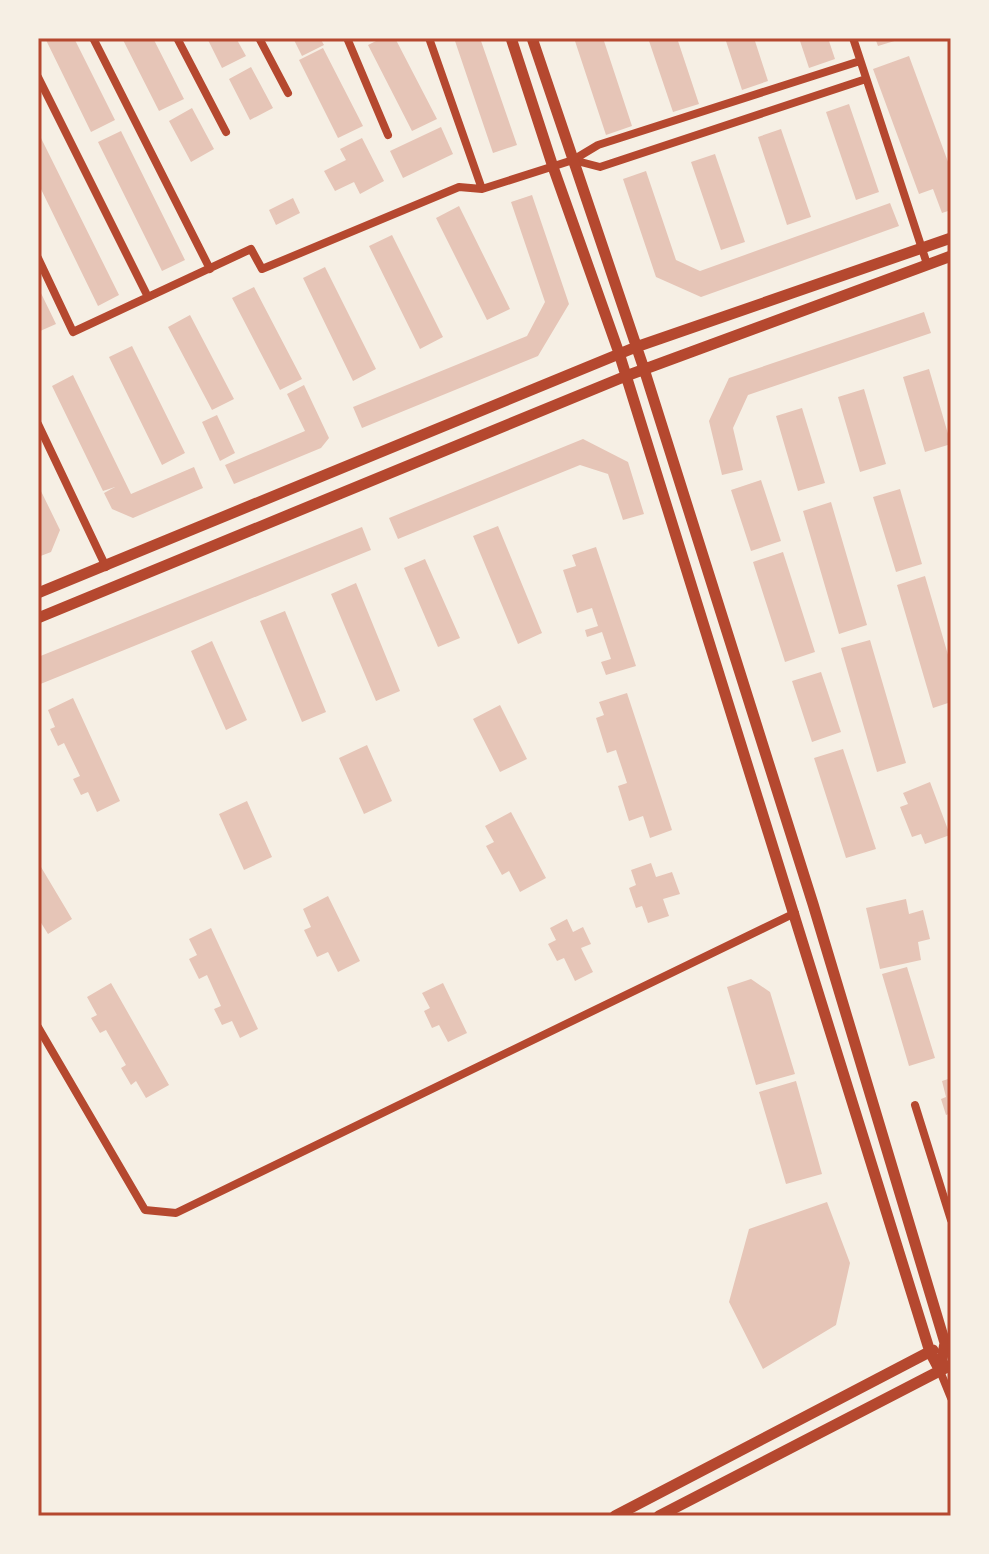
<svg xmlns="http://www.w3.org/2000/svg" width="989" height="1554" viewBox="0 0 989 1554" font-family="'Times New Roman',serif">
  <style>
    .building { fill: #e6c5b7 }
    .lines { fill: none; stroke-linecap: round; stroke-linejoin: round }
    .minor { stroke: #b5482f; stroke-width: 8 }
    .tertiary { stroke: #b5482f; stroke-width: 11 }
    .neatline { fill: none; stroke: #b5482f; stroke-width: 3 }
  </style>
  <rect width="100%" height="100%" fill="#f6efe4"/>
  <path class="building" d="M45,38H74L115,120L91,132Z
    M122,38H153L184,99L159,111Z
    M207,38H236L246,56L222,68Z
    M293,38H320L324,45L302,56Z
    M382,38H395L437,119L412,131L368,45Z
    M454,38H480L517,145L493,153Z
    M574,38H603L632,126L606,135Z
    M648,38H677L699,104L673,112Z
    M725,38H754L768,81L742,90Z
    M799,38H828L835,59L809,68Z
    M875,38H900L901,39L878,46Z
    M323,48L363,126L338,138L299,60Z
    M909,56L951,170V210L942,213L933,189L919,194L873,69Z
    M251,67L273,108L250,120L229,79Z
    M849,104L879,192L856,200L826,112Z
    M192,108L214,149L191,162L169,121Z
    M441,127L453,154L403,178L390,151Z
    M781,129L811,217L787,225L758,137Z
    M121,131L185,260L162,271L98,142Z
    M38,132L119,295L98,306L38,183Z
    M362,138L384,181L360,194L354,182L335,191L324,171L346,160L340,149Z
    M715,154L745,242L721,250L691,162Z
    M646,171L676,260L700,271L890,203L899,226L701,297L656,277L623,179Z
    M532,195L569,304L538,356L362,428L353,407L527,336L545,302L511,202Z
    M293,198L300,213L276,225L269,210Z
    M459,206L510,309L487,320L436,218Z
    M392,235L443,337L420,349L369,246Z
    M325,267L376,369L353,381L303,278Z
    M38,287L56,324L38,332Z
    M254,287L302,379L280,390L232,298Z
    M924,312L931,333L748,395L733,428L743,470L722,475L709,421L729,378Z
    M190,315L234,399L212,410L168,327Z
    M132,346L185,453L162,465L109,357Z
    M929,369L951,444L925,452L903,377Z
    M73,375L131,494L194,467L203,488L133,518L112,509L104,493L115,487L103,491L52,386Z
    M304,385L329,438L321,448L234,484L225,465L305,431L287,394Z
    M864,389L886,464L860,472L838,397Z
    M802,408L825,483L798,491L776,416Z
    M217,415L235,453L220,461L202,422Z
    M583,439L628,462L644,514L623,520L608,474L580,465L398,539L389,518Z
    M761,480L781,541L751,551L731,490Z
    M38,485L60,530L51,552L38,557Z
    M900,489L922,564L896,572L873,497Z
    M831,502L867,625L839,634L803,511Z
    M498,526L542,633L518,644L473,536Z
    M362,527L371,550L38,685V657Z
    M596,547L636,666L606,675L601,662L611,659L602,632L587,637L585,630L598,626L592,608L577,613L563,570L576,566L572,555Z
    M783,552L815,652L785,662L753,562Z
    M425,559L460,638L438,647L404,568Z
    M925,576L951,665V702L933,708L897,585Z
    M356,583L400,691L376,701L331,594Z
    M285,611L326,712L302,722L260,621Z
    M870,640L906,763L877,772L841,648Z
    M212,641L247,720L226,730L191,651Z
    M821,672L841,732L812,742L792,681Z
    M627,693L672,830L650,838L643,816L629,821L618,786L627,783L616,750L607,753L596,718L604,715L599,702Z
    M73,698L120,801L97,812L88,792L81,795L73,779L80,776L64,743L58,746L50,729L55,727L48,710Z
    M500,705L527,759L500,772L473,719Z
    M367,745L392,801L364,814L339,758Z
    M843,749L876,849L846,858L814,758Z
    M930,782L950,835L925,844L921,834L912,837L900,807L908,804L903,793Z
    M247,801L272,857L244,870L219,814Z
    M511,812L546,878L520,892L509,871L502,875L486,846L494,842L485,826Z
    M651,863L656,877L672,872L680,894L663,899L669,916L648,923L642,906L636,908L629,888L636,885L631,870Z
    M41,867L72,919L48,934L38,918V869Z
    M328,896L360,961L338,972L328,952L317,957L304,930L311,927L303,909Z
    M906,899L909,914L923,910L930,939L918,942L921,960L880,969L866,908Z
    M567,919L573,932L583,927L591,944L581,948L593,972L575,981L564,958L557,961L548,944L556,940L550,928Z
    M211,928L258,1029L240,1038L232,1021L222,1025L214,1009L221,1006L207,975L199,979L189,959L197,955L189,939Z
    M907,967L935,1058L909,1066L882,974Z
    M751,979L770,992L795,1074L756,1085L727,987Z
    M111,983L169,1085L146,1098L136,1081L131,1085L121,1068L126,1065L106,1030L100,1033L91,1018L97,1015L87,997Z
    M443,983L467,1033L448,1042L439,1025L432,1028L424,1011L430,1008L422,993Z
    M951,1078V1113L946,1115L941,1099L946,1097L942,1081Z
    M796,1081L822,1174L786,1184L759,1092Z
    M827,1202L850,1263L836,1325L763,1369L729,1302L749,1229Z"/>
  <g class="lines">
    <path class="minor" d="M93,38L210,269
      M177,38L226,132
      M259,38L288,93
      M347,38L388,135
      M429,38L482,189
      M853,38L927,264
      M38,77L148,297
      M573,160L598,145L860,61
      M38,258L73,332L251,249L262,269L459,187L482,189L573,160L600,167L866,79
      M38,424L106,567
      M38,1027L145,1210L176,1213L795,913
      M915,1105L951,1220
      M940,1371L951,1398"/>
    <path class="tertiary" d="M511,38L553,167L619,353L930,1352L940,1371
      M532,38L644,369L813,904L945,1343L940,1370
      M38,593L636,347L951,238
      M38,618L626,376L951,256
      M615,1516L933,1350
      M659,1516L951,1365"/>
  </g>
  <rect width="989" height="1554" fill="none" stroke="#f6efe4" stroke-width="80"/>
  <rect x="40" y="40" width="909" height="1474" class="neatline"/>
</svg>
